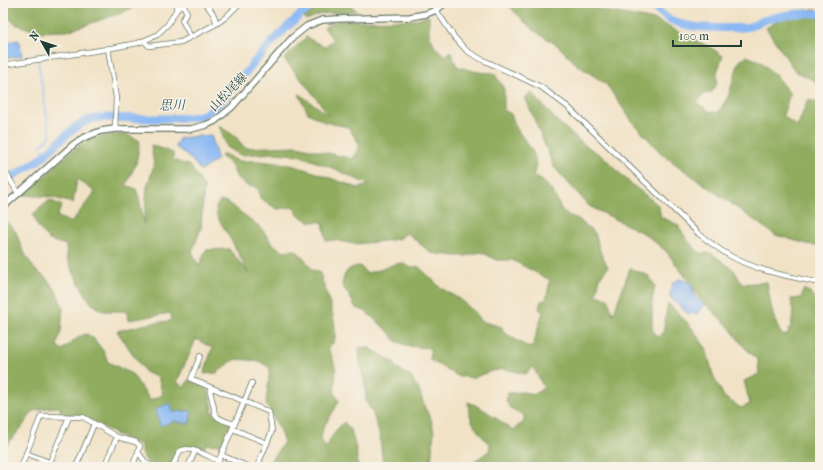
<svg xmlns="http://www.w3.org/2000/svg" width="823" height="470" viewBox="0 0 823 470" font-family="'IM FELL French Canon','Noto Serif JP',serif">
  <style>
    .forest { fill: #90ac5f; stroke: #58744a }
    .water { fill: #89b8f4; stroke: #547a94 }
    .lines { fill: none; stroke-linecap: round; stroke-linejoin: round }
    .stream { stroke: #89b8f4; stroke-width: 1.5 }
    .river { stroke: #89b8f4; stroke-width: 8 }
    .minor-casing { stroke: #687767; stroke-width: 6 }
    .major-casing { stroke: #687767; stroke-width: 8 }
    .minor { stroke: #fff; stroke-width: 4.5 }
    .major { stroke: #fff; stroke-width: 5.5 }
    .labels { text-anchor: middle; dominant-baseline: central; stroke-width: 3; stroke-linejoin: round; paint-order: stroke }
    .street-label { font-size: 12px; fill: #1f3d34; stroke: #f7f3e8 }
    .water-label { font-size: 13px; font-style: italic; fill: #3a5c64; stroke: #f7f3e8 }
  </style>
  <rect width="100%" height="100%" fill="#f7f3e8"/>
  <filter id="ink" filterUnits="userSpaceOnUse"><feTurbulence type="fractalNoise" baseFrequency=".025" numOctaves="2"/><feDisplacementMap in="SourceGraphic" scale="8" xChannelSelector="R" yChannelSelector="G"/><feConvolveMatrix kernelMatrix="1 2 1 2 8 2 1 2 1" color-interpolation-filters="sRGB"/></filter>
  <filter id="wash" filterUnits="userSpaceOnUse"><feTurbulence type="fractalNoise" baseFrequency=".012" numOctaves="4" result="noise"/><feDisplacementMap in="SourceGraphic" scale="16" xChannelSelector="R" yChannelSelector="G"/><feGaussianBlur stdDeviation="0.9" result="paint"/><feColorMatrix in="noise" values="0 0 0 0 0 0 0 0 0 0 0 0 0 0 0 0 0 1.4 0 .05"/><feComposite in="paint" operator="in"/></filter>
  <g filter="url(#wash)">
    <rect width="100%" height="100%" fill="#f1e2c6"/>
    <path class="forest" d="M10,3H143L119,14L67,31L38,32L15,24L9,18L7,14L8,6Z
      M324,3H348L357,11L321,14L306,20L304,18Z
      M506,3H588L601,10L655,20L713,49L723,56L717,72V83L712,92L704,94L697,103L709,111L718,113L728,97L739,62L746,56L760,61L775,75L790,94L783,115L797,127L808,100L820,102V247C815,245 809,245 804,243C794,241 785,237 775,235L663,155L634,124L606,84L576,64L557,45L533,30Z
      M814,9L820,11V88L815,81L795,71L766,28L792,12Z
      M429,16V33L435,47L445,56L450,51L457,66C470,71 480,73 494,73L504,89V110L511,114C513,119 515,127 519,132C527,145 542,157 533,175L543,181L553,192L561,209L568,215L578,219L595,233L600,251L608,267L600,277L596,295L608,298L613,315L630,268L649,276L655,286L652,301V329L658,338L663,333L668,303L688,323L706,348L713,375L724,397L741,408L750,404L744,381L759,374L758,360L744,347L729,327L699,298L684,275L666,251L645,234L589,206L554,167L525,97L532,93L556,120L582,143L606,159L630,183L658,205L661,217L678,225L687,240L700,253L712,254L734,270L742,284L767,282C770,300 772,321 783,336L788,334L789,329L791,327L793,313L791,299L801,298L804,289L820,301V467H447L459,463H470L479,458L489,451L490,445C477,431 469,422 468,402C485,408 498,420 512,430L524,422V415L510,408L506,401L508,393L523,392L534,395L540,390L544,388L533,367L526,374L505,369L491,371L473,378L458,376L430,360V348L408,346L396,341L387,330L365,311L356,308L348,294L342,285C344,273 347,267 360,266L366,273C371,272 377,271 382,269C394,265 399,259 411,268L418,266L441,288L459,299L476,313L480,321L502,327L503,332L529,348L533,345L543,312L539,309L541,301L546,300L550,280L512,260H497L481,252L466,256H455L431,253L407,233L398,239L376,242L354,244L334,240L326,241L323,222H310L298,215L294,207L277,209L260,198L259,190L253,186L249,187L237,178L231,165L221,156L224,154L238,161H259L287,164L311,171L358,188L369,185L335,169L298,155L275,153L240,155L227,147L219,126L235,136L245,148L297,146L353,159L360,145L348,127L325,122L308,113L299,94L329,115L310,90L284,59L306,37L324,47L333,40L324,27L338,21L412,20Z
      M126,134L140,141L136,164L126,185L136,189L139,197L144,224L147,187L154,165L151,145L173,153V160L190,166L197,176L204,187L201,228L192,252L199,266L206,250L229,249L249,274L235,247L217,216L216,207L220,201L227,202L260,227L272,243L282,251L296,250L304,258L312,270L320,273C324,288 340,327 334,341C333,344 330,346 328,348L332,357L336,370L334,392L339,401L337,405L323,428L321,439L325,448L337,429L344,422L351,430L356,449L358,467H266L284,442L278,426L266,404L270,368L259,361L235,359L217,373L204,374L212,348L196,339L177,382L184,387L189,380L205,387L208,390L213,408L212,412L230,424L231,427L224,445L206,444L203,451L195,448L181,447C176,453 175,461 169,467H159L147,462L141,453V445L115,434L84,416L61,415L60,407L46,408L33,411L22,427L3,449V218L16,232L22,249L35,270L46,278L55,289L63,307L61,332L57,345L62,350L80,336L87,334L94,339L104,352L108,362L132,374L150,400L163,395L158,377L146,373L117,331L152,323L171,321V313L129,320L127,311H103L91,303L79,284L67,258L66,245L49,240L38,227L33,214L50,200L62,206L57,216L71,223L95,192L77,179L73,203L50,197L23,195L74,149L90,139L110,135Z
      M367,347L394,362L396,368L410,376L419,390L425,408L431,419L434,432L431,463V467H383L380,436L373,414L366,401L365,385L360,362L359,348Z"/>
    <path class="water" d="M19,40L22,56L7,58L4,43Z
      M211,135L217,158L216,160L201,171L192,160L175,146L180,138Z
      M679,279L691,283L695,297L704,305L698,313L688,314L670,297L672,284Z
      M170,403L173,412L192,411L189,424L174,421L160,426L156,409Z"/>
    <g class="lines">
      <path class="stream" d="M294,7V6L298,3
        M298,11L301,15
        M36,54L37,56
        M38,61L50,135V137L40,147
        M43,150L45,155"/>
      <path class="river" d="M650,3C656,8 662,15 669,19C686,28 707,28 726,28C733,28 741,28 748,27C753,26 757,23 762,21C780,15 801,12 820,14
        M3,182C15,174 28,168 39,160C52,150 75,123 89,120C101,116 113,118 125,118C142,118 160,119 177,118C185,118 196,118 204,114C223,104 242,77 256,60C274,39 293,20 315,3"/>
    </g>
  </g>
  <g filter="url(#ink)">
    <g class="lines">
      <defs>
        <path id="minor" d="M175,3L177,9
          M205,3C210,10 216,15 216,24
          M183,4L187,13L182,20L191,37
          M436,10L455,38L467,51L481,59L520,77L541,87L568,107L699,234C708,241 717,248 727,254C755,271 788,276 820,283
          M144,41L149,46L181,42L216,24L226,17L240,3
          M108,48L116,98L115,129
          M3,65L101,50L138,43L157,35L168,24L177,9L185,3
          M3,168L18,193
          M200,356L191,379L269,412L272,431L257,467
          M209,387L214,408C213,419 226,421 234,424
          M244,402L252,383
          M233,429L267,443
          M26,453L61,467
          M221,455L249,467
          M50,462L69,417
          M174,464L179,467
          M21,467L41,416L83,417L117,437L136,442L140,446L138,452L146,463L154,467
          M76,467L94,424
          M104,467L117,437
          M132,467L138,452
          M172,467L180,451C190,445 209,457 219,461
          M188,467L195,451
          M216,467L244,402"/>
        <path id="major" d="M3,207L74,144L83,138L101,131L115,129H191L206,125L215,121L232,107L292,38L307,26L322,20L338,19L410,17L426,14L436,10L445,3"/>
      </defs>
      <use href="#minor" class="minor-casing"/>
      <use href="#major" class="major-casing"/>
      <use href="#minor" class="minor"/>
      <use href="#major" class="major"/>
    </g>
  </g>
  <g class="labels">
    <g class="street-label">
      <text transform="translate(228 92) rotate(-46)">山松尾線</text>
    </g>
    <g class="water-label">
      <text transform="translate(172 105) rotate(-1)">思川</text>
    </g>
  </g>
  <rect width="823" height="470" fill="none" stroke="#f7f3e8" stroke-width="16"/>
  <g transform="translate(42 42) rotate(309)" stroke="#f7f3e8" stroke-width="3" paint-order="stroke">
  <path d="M0-3L7 15L0 10L-7 15Z" fill="#1f3d34"/>
  <text y="-6" font-size="11" font-weight="bold" text-anchor="middle" fill="#1f3d34">N</text>
  </g>
  <path d="M673 40v6h68v-6" fill="none" stroke="#1f3d34" stroke-width="2"/>
  <text x="679" y="40" font-size="12" fill="#1f3d34" stroke="#f7f3e8" stroke-width="3" paint-order="stroke">100 m</text>
</svg>
